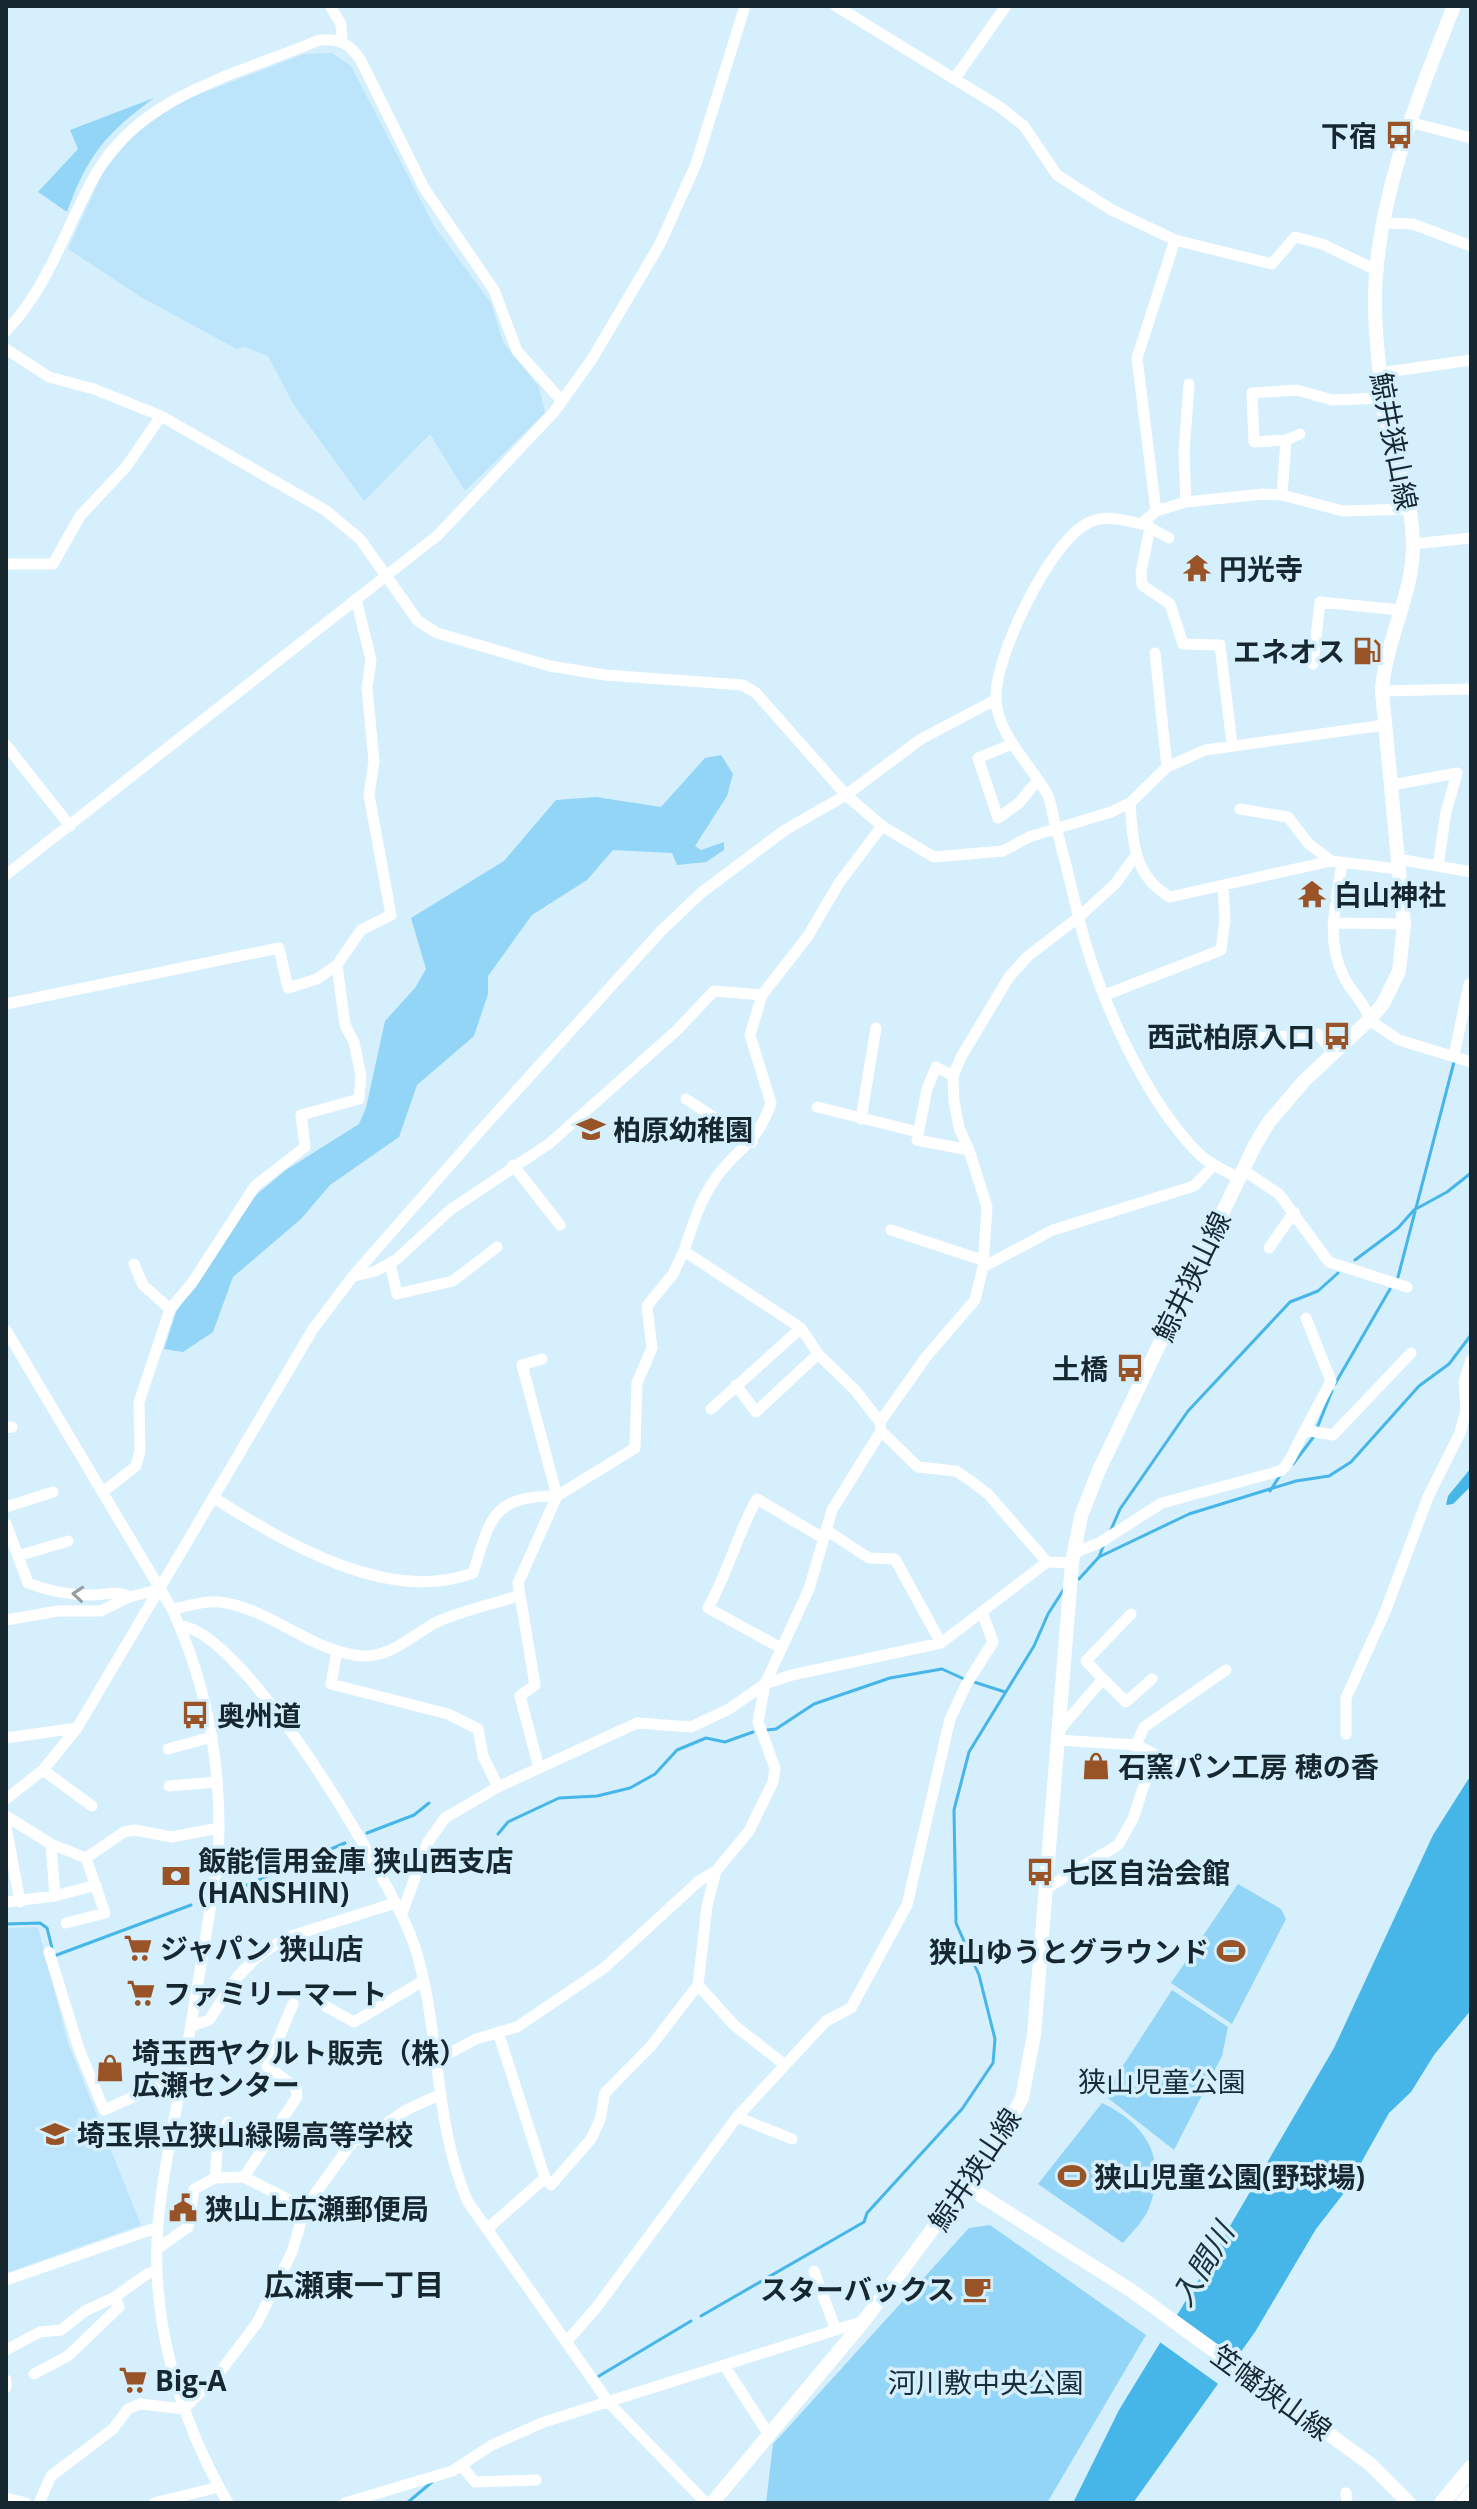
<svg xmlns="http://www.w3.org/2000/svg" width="1477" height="2509" viewBox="0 0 1477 2509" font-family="'Open Sans','Noto Sans JP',sans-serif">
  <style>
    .built { fill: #bce5fb }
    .green { fill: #92d5f7 }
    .water { fill: #46b6e8 }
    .pier { fill: #d5effd }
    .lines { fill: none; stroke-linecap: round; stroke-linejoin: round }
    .stream { stroke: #46b6e8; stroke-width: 3 }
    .minor { stroke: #fff; stroke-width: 11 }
    .major { stroke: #fff; stroke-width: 14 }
    .highway { stroke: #fff; stroke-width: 16 }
    .oneway { stroke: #969ea2 }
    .labels { text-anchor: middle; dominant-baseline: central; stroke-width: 7; stroke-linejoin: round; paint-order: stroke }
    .poi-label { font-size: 28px; font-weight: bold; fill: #162730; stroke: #d5effd; text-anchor: start }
    .street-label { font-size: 28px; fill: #162730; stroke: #d5effd }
    .park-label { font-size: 28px; fill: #162e3a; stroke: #d5effd }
    .water-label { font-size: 30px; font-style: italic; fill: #19313c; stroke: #d5effd }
    .neighbourhood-label { font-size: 30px; font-weight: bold; fill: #162730; stroke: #d5effd }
  </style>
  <rect width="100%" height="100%" fill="#d5effd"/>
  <path class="built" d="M332,53L351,66L434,226L491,303L503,342L539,387L545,413L465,491L430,434L364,501L294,405L268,356L245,347L237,349L141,297L68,249L103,172L137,131L171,105L304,54Z
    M38,1927L68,2043L141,2225L6,2273V1928Z"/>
  <path class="green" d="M154,98C106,133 87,156 67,212L38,192L78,149L70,130Z
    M721,755L733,774L727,796L695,846L701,850L724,842V850L706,862L677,865L672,853L613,850L587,880L532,915L488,976V994L474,1036L417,1085L399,1137L330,1185L301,1219L233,1277L213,1332L183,1352L164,1349L176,1312L256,1195L286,1170L359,1124L366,1108L385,1021L415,988L426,969L411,918L504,861L556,800L596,797L661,807L705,758Z
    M1238,1884L1281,1909L1286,1919L1232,2024L1171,1983Z
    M1172,1990L1228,2027L1222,2056L1174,2150L1104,2095Z
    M1102,2103C1146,2124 1168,2158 1149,2208C1144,2221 1131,2233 1123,2243L1038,2184Z
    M990,2225L1146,2335L1047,2503H766L773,2444L969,2228Z"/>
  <path class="water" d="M1471,1468V1486L1453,1504L1446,1505L1448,1496Z
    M1471,1775V2010L1434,2055L1411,2092L1389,2113L1344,2193L1316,2229L1255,2332L1133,2503H1073L1119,2410L1204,2271L1212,2251L1216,2250L1334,2048L1433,1835Z"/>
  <path class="pier" d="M1174,2313L1238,2359L1221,2386L1157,2340Z"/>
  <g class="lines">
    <path class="stream" d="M1355,1260L1398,1228L1414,1210L1447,1192L1471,1173
      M1398,1277L1454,1062
      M1335,1384L1390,1289
      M1317,1428L1332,1391
      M1293,1464L1315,1435
      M1270,1491L1281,1474
      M1110,1532L1120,1509L1188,1411L1290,1302L1318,1291L1338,1273
      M1099,1557L1189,1514L1296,1481L1329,1476L1351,1462L1419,1386L1449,1364L1471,1335
      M1079,1579L1099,1557L1104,1544
      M974,1682L1005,1692
      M767,1730L776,1729L814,1704L890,1678L942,1669L964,1679
      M367,1833L414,1815L429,1803
      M498,1834L508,1822L559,1798L597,1796L630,1788L655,1774L677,1750L706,1738L725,1742L753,1732
      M242,1887L345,1843
      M6,1924L40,1923L47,1928L52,1948
      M54,1956L191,1905
      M701,2316L864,2222L867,2213L962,2109L993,2063L995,2039L979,1975L956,1923L954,1810L969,1752L1034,1646L1048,1614L1064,1589
      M599,2376L691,2321
      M407,2503L432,2482"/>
    <path class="minor" d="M330,6L341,24L342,41
      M836,6L1000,107L1024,126L1057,175L1112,210L1175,240L1272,264L1295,237L1322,244L1378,271
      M955,78L1006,6
      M1409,122L1471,138
      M1386,223L1413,224L1471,246
      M6,331C51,284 65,227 97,172C144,93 240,74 319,40C340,38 350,44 361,61L424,188L494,290L517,351L562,401
      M6,349L49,377L94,389L161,416L325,510L360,539L418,621L437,633L550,666L605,675L743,685L756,693L846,795L882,826L934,857L1003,851L1029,837L1111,812L1130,803L1167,767L1205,750L1385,725
      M1380,373L1471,360
      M1300,434L1286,440L1254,442L1252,393L1297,390L1332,400L1382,398
      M1282,495L1286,440
      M1186,502L1184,453L1189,384
      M1156,511L1137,358L1175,240
      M1145,525L1169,538
      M1150,527L1141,572L1142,585L1170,604L1183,644L1220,645L1232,744
      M1413,544L1471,538
      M6,564H53L80,516L126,467L161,416
      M1155,653L1167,767
      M1313,664L1320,602L1400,610
      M1382,691L1471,689
      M1012,744L978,758L998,818L1019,803L1037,781
      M6,745L70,826
      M1392,785L1457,773L1446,812L1438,866
      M1130,803C1133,841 1133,876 1170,897L1331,861L1399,869
      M1240,809L1288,817L1308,843L1331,861
      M882,826L839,883L808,936L762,995L750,1035L771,1103C756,1147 735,1148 713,1182C699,1203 692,1227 684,1251L801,1328L818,1354L855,1390L880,1422L881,1431L918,1467L956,1471L971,1481L988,1494L1047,1562
      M1398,859L1471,872
      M1342,864C1336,903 1325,940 1344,977C1351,993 1366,1003 1369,1020L1399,1040L1471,1062
      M6,875L438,535L554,412L592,359L660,244L696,164L745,6
      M1333,923L1404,924
      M337,965L361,930L391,915L369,795L374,761L367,688L371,660L356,599
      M1105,995L1221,950L1225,919L1223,886
      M6,1004L279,948L288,988L317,979L337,965L345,1025L354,1042L361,1076L359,1099L301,1115L305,1147L255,1186L192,1283L170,1309
      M1259,1038L1318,1034L1333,1052
      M1454,1056L1469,984
      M953,1076L936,1067L927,1089L917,1140L969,1150
      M686,1099L752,1142
      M817,1107L918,1132
      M861,1119L876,1028
      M513,1165L560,1225
      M1243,1170L1279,1194L1329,1262L1407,1287
      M1239,1178C1225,1171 1209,1164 1198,1153C1143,1097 1096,991 1078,915C1071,885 1064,856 1056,827C1052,816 1052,801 1046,792C1030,764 995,732 996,696C996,654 1050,542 1088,523C1105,514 1124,520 1141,524L1156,511L1186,502L1263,494L1282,495L1343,511L1411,509
      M891,1230L982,1260
      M1269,1248L1294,1212
      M390,1263L397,1294L453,1281L497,1247
      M983,1267L1053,1230L1194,1186L1214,1165
      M354,1276L376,1271L397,1259L450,1210L550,1143L676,1031L714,991L762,995
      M6,1330L172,1609C208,1687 223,1773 218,1859C207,1931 195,2003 182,2075C174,2125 162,2174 158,2225C150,2321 180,2420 228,2503
      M736,1385L756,1412L818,1354
      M711,1409L801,1328
      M880,1422L926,1357L975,1300L983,1267L987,1207L969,1150L959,1128L954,1101L953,1076L961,1057L1009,977L1028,956L1079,917L1115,884L1134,858
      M6,1428L12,1427
      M1305,1430L1331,1381L1306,1318
      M103,1492L136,1466L140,1450L139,1402L170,1309L143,1285L134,1264
      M214,1498C284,1542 388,1605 473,1573C491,1517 492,1496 557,1496L522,1365L542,1359
      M6,1507L53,1492
      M6,1524L28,1583C48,1591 69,1595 91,1595C105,1595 117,1590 129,1597
      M826,1530L869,1558L895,1559L941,1643
      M1073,1553L1099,1543L1162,1503L1280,1471C1291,1464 1297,1442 1305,1430L1333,1435L1411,1353
      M18,1556L68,1541
      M172,1609C189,1606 209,1599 226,1603C275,1612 314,1653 363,1656C391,1657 413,1635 435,1623C460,1611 491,1605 517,1596
      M6,1620L58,1611H101L129,1597L161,1589
      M180,1626C244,1629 395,1886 415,1947C441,2030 433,2123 468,2202L609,2403L706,2503
      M781,1648L708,1608C728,1573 737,1534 757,1499L823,1538
      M337,1651L331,1684L448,1714L478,1729L483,1756L498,1787
      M1103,1679L1086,1661L1131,1614
      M1060,1729L1103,1679L1126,1702L1152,1679
      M1346,1734V1698L1385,1612L1428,1497L1460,1433L1466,1410L1464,1382L1471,1360
      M6,1738L77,1728
      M1059,1740L1136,1745L1182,1768
      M168,1749L212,1737
      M539,1768L520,1696L535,1685L518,1583L557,1496L635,1448L637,1383L652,1348L647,1306L673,1274L684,1251
      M43,1770L92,1806
      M169,1786L217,1782
      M6,1799L43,1770L77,1728L313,1329L353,1276L480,1131L661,931L701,893L785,830L846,795L921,739L995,700
      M6,1816L51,1844L86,1858L124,1832L135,1830L171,1837L219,1828
      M6,1826L20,1902
      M51,1844L55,1896
      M1047,1888L1118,1845L1133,1819L1147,1776L1136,1745L1144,1727L1226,1670
      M6,1902L55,1896L96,1885
      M402,1913L428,1842L445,1818L498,1787L637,1723L691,1727L729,1709L765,1684L792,1675L941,1643L1047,1562L1072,1563
      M66,1923L105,1913L86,1858
      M49,1952L79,2049L104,2110L182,2075
      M698,1985L734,2025L785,2065
      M325,2006L354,2022L423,1981
      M191,2026L209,2020L237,1977L256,1958L285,1938L395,1903
      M498,2032L545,2178L551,2185L591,2139L600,2120L605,2093L651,2046L698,1985L707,1906L716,1871
      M435,2061L476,2039L517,2027L604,1968L699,1881L716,1871L749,1831L773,1782L775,1768L758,1722L765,1684L809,1589L832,1510L881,1431
      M737,2117L792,2139
      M228,2122L218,2141L215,2178L244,2177L305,2208
      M244,2177L297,2097L296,2088L267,2066L293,2004
      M487,2229L545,2178
      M157,2249L188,2227L194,2189L215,2178
      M814,2271L835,2328
      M6,2280L158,2227
      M567,2341L596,2308L737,2117L826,2021L851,2008L907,1905L950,1719L966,1685L993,1642L982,1612
      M6,2350L40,2332L61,2330L85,2311L115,2297L147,2274L157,2270
      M726,2368L769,2435
      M34,2374L68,2356L119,2307L115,2297
      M6,2380V2387
      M461,2465L475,2482L536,2480
      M1346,2493L1347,2503
      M6,2498L26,2503
      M39,2503L51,2476L113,2429L128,2409L140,2404L184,2409L220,2372L257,2323L292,2252L305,2208L353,2141L369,2136L406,2110L441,2094
      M154,2503L219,2487
      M345,2503L452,2471L492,2445L544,2422L864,2321"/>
    <path class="major" d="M966,2186L1132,2291L1370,2464L1409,2503
      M712,2503L864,2321L999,2140L1022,2098L1034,2035L1072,1563L1081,1516L1099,1470L1255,1145L1269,1122L1304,1081L1369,1020L1383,1004L1399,971L1404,924L1382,691C1385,640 1414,594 1413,543C1412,486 1387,449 1382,395C1379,365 1375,334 1375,304C1374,205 1418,97 1454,6"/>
    <path class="highway" d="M1442,2503L1471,2468
      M1464,2503L1471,2494"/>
  </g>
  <defs><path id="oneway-chevron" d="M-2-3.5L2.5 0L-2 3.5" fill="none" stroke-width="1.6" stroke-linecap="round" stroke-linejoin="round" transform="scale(2)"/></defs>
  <use class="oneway" href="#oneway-chevron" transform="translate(78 1594) rotate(-175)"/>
  <defs>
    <symbol id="bus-bare" viewBox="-9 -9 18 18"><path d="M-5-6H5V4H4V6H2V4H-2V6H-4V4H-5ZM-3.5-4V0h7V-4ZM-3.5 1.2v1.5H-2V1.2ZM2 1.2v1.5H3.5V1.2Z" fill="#985326" stroke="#d5effd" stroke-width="2.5" paint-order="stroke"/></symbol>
    <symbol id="temple-bare" viewBox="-9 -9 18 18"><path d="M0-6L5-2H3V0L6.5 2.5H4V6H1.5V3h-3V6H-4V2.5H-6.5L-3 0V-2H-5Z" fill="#985326" stroke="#d5effd" stroke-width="2.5" paint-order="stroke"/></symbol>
    <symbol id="fuel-bare" viewBox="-9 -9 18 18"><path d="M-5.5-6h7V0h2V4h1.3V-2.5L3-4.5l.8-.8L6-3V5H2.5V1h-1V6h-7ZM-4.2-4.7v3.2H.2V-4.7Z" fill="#985326" stroke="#d5effd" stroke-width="2.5" paint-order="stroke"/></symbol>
    <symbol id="school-bare" viewBox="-9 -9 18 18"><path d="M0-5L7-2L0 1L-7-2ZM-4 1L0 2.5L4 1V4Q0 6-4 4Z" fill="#985326" stroke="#d5effd" stroke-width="2.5" paint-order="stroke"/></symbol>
    <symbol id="shop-bare" viewBox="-9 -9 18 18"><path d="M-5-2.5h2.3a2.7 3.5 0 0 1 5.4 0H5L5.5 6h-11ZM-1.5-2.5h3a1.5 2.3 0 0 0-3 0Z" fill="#985326" stroke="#d5effd" stroke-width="2.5" paint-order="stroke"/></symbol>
    <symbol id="bank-bare" viewBox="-9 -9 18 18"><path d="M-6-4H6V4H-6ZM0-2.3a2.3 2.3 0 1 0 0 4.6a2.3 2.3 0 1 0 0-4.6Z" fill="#985326" stroke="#d5effd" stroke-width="2.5" paint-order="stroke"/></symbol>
    <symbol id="supermarket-bare" viewBox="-9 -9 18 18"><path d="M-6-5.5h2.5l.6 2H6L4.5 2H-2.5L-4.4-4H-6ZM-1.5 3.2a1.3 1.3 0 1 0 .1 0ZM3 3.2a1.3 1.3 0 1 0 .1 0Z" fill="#985326" stroke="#d5effd" stroke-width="2.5" paint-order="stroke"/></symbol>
    <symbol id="stadium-bare" viewBox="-9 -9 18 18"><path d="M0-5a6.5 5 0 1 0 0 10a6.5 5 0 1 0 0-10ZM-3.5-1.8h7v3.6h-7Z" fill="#985326" stroke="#d5effd" stroke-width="2.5" paint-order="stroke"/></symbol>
    <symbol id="civic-bare" viewBox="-9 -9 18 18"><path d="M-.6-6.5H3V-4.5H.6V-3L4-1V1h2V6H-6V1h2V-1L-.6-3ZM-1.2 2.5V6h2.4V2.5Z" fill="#985326" stroke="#d5effd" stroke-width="2.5" paint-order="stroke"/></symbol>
    <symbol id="cafe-bare" viewBox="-9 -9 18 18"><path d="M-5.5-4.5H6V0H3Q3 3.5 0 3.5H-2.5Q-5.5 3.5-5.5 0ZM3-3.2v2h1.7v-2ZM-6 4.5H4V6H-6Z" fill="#985326" stroke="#d5effd" stroke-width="2.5" paint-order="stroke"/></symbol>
  </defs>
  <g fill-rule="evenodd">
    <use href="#bus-bare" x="1379" y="115" width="40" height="40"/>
    <use href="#temple-bare" x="1177" y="548" width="40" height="40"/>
    <use href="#fuel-bare" x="1347" y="631" width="40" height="40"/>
    <use href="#temple-bare" x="1292" y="874" width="40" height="40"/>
    <use href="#bus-bare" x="1317" y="1016" width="40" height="40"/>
    <use href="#school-bare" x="571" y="1109" width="40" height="40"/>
    <use href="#bus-bare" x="1110" y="1348" width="40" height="40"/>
    <use href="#bus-bare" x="175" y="1695" width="40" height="40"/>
    <use href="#shop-bare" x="1076" y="1746" width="40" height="40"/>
    <use href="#bus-bare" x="1020" y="1852" width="40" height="40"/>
    <use href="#bank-bare" x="156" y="1856" width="40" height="40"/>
    <use href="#supermarket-bare" x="118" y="1928" width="40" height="40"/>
    <use href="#stadium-bare" x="1211" y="1931" width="40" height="40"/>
    <use href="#supermarket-bare" x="121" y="1973" width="40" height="40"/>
    <use href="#shop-bare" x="90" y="2048" width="40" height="40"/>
    <use href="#school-bare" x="35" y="2114" width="40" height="40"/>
    <use href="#stadium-bare" x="1052" y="2156" width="40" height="40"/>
    <use href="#civic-bare" x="163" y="2188" width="40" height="40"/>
    <use href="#cafe-bare" x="957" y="2269" width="40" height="40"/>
    <use href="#supermarket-bare" x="113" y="2360" width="40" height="40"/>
  </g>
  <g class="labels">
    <g class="poi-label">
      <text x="1377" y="135" text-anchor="end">下宿</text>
      <text x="1219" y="568">円光寺</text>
      <text x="1345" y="651" text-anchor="end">エネオス</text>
      <text x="1334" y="894">白山神社</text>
      <text x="1315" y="1036" text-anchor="end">西武柏原入口</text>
      <text x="613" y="1129">柏原幼稚園</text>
      <text x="1108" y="1368" text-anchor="end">土橋</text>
      <text x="217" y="1715">奥州道</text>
      <text x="1118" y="1766">石窯パン工房 穂の香</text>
      <text x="198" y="1860">飯能信用金庫 狭山西支店<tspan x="198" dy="32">(HANSHIN)</tspan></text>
      <text x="1062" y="1872">七区自治会館</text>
      <text x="160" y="1948">ジャパン 狭山店</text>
      <text x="1209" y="1951" text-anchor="end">狭山ゆうとグラウンド</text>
      <text x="163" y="1993">ファミリーマート</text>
      <text x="132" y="2052">埼玉西ヤクルト販売（株）<tspan x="132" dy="32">広瀬センター</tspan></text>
      <text x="77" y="2134">埼玉県立狭山緑陽高等学校</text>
      <text x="1094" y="2176">狭山児童公園(野球場)</text>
      <text x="205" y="2208">狭山上広瀬郵便局</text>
      <text x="955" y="2289" text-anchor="end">スターバックス</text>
      <text x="155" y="2380">Big-A</text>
    </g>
    <g class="street-label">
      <text transform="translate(1395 441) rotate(79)">鯨井狭山線</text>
      <text transform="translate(1191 1276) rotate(-64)">鯨井狭山線</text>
      <text transform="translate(974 2169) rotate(-56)">鯨井狭山線</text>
      <text transform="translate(1272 2392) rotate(36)">笠幡狭山線</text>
    </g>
    <g class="park-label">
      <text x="1162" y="2081">狭山児童公園</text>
      <text x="986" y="2382">河川敷中央公園</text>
    </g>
    <g class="water-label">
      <text transform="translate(1202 2264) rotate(-59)">入間川</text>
    </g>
    <g class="neighbourhood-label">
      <text x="354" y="2284">広瀬東一丁目</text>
    </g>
  </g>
  <rect width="1477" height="2509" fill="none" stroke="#162730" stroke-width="16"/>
</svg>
